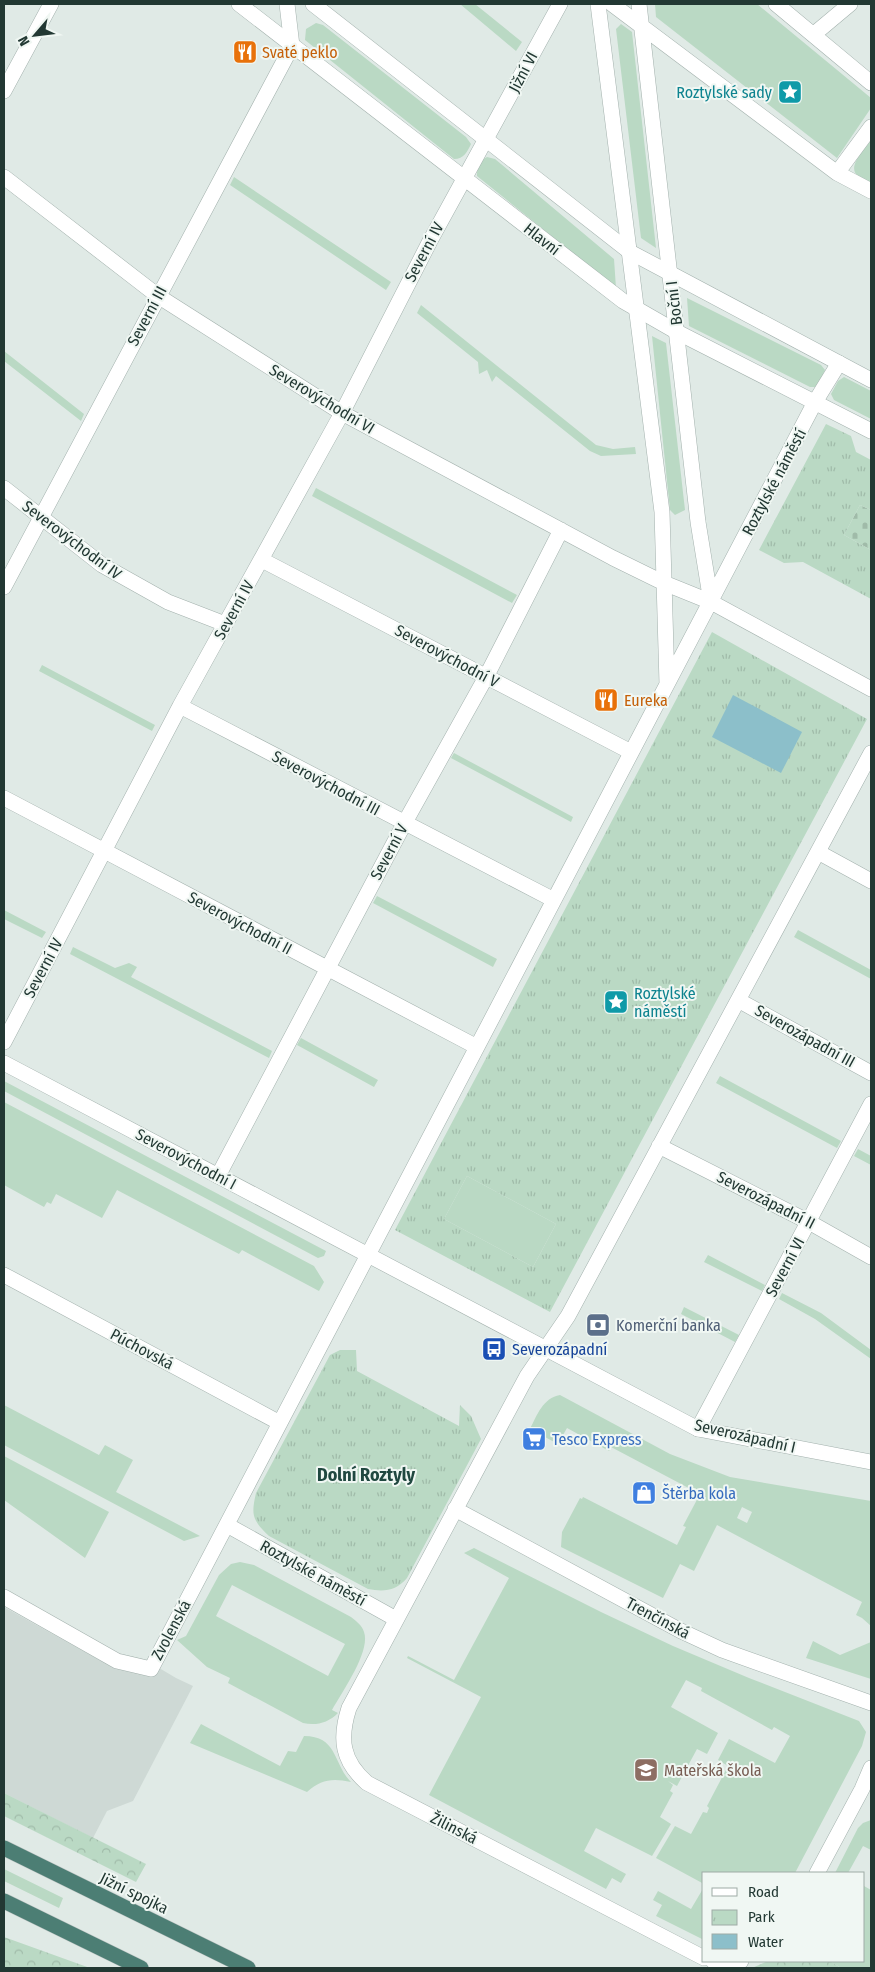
<svg xmlns="http://www.w3.org/2000/svg" width="875" height="1972" viewBox="0 0 875 1972" font-family="'Fira Sans Condensed',sans-serif">
  <style>
    .built { fill: #ced9d5 }
    .grass { fill: #bad9c4; fill-rule: evenodd }
    .forest { fill: url(#forest-crowns) }
    .cemetery { fill: url(#cemetery-stones) }
    .park { fill: url(#park-tufts); fill-rule: evenodd }
    .water { fill: #8cbfca }
    .lines { fill: none; stroke-linecap: round; stroke-linejoin: round }
    .minor-casing { stroke: #a3b1ad; stroke-width: 16 }
    .tertiary-casing { stroke: #a3b1ad; stroke-width: 16 }
    .trunk-casing { stroke: #c1c7c6; stroke-width: 16 }
    .minor { stroke: #fff; stroke-width: 15 }
    .tertiary { stroke: #fff; stroke-width: 15 }
    .trunk { stroke: #4c7e74; stroke-width: 15 }
    .labels { text-anchor: middle; dominant-baseline: central; stroke-width: 4; stroke-linejoin: round; paint-order: stroke }
    .food-label { font-size: 16px; fill: #c56008; stroke: #f0f7f3; text-anchor: start }
    .street-label { font-size: 16px; fill: #223833; stroke: #f0f7f3 }
    .culture-label { font-size: 16px; fill: #0d838f; stroke: #f0f7f3; text-anchor: end }
    .service-label { font-size: 16px; fill: #4e5e75; stroke: #f0f7f3; text-anchor: start }
    .transit-label { font-size: 16px; fill: #164399; stroke: #f0f7f3; text-anchor: start }
    .shop-label { font-size: 16px; fill: #366cbe; stroke: #f0f7f3; text-anchor: start }
    .education-label { font-size: 16px; fill: #785e54; stroke: #f0f7f3; text-anchor: start }
    .neighbourhood-label { font-size: 18px; font-weight: bold; fill: #204840; stroke: #f0f7f3 }
  </style>
  <defs>
    <pattern id="forest-crowns" width="20" height="18" patternUnits="userSpaceOnUse" patternTransform="scale(1.25)"><rect width="20" height="18" fill="#bad9c4"/><path d="M2 6a3 3 0 1 1 6 0M12 15a3 3 0 1 1 6 0" fill="none" stroke="#a0bba9"/></pattern>
    <pattern id="cemetery-stones" width="16" height="16" patternUnits="userSpaceOnUse" patternTransform="scale(1.25)"><rect width="16" height="16" fill="#bad9c4"/><path d="M2 7V4a2 2 0 0 1 4 0v3zM10 15v-3a2 2 0 0 1 4 0v3z" fill="#a0bba9"/></pattern>
    <pattern id="park-tufts" width="24" height="20" patternUnits="userSpaceOnUse" patternTransform="scale(1.25)"><rect width="24" height="20" fill="#bad9c4"/><path d="M3 7l-1-3M5 7V3M7 7l1-3M15 17l-1-3M17 17v-4M19 17l1-3" fill="none" stroke="#a0bba9"/></pattern>
  </defs>
  <rect width="100%" height="100%" fill="#e0eae6"/>
  <path class="built" d="M4,1607L101,1661L118,1653L144,1659L176,1678L193,1686L133,1801L107,1811L93,1838L4,1793V1734L5,1731L4,1729Z"/>
  <path class="grass" d="M460,4H475L522,42L516,51Z
    M655,4H757L871,98V108L837,158L656,17Z
    M316,23L323,25L466,137L471,144C467,152 464,159 454,159L305,40L306,29Z
    M621,24L632,32L656,248L641,238L616,29Z
    M871,140V182C867,180 860,178 857,175C847,166 866,148 871,140Z
    M487,157L495,159L614,259L616,288L477,176C477,167 479,161 487,157Z
    M234,177L391,282L386,290L230,185Z
    M687,298L821,365L825,370L817,387H810L689,326Z
    M421,305L596,445L613,449L635,447L636,454L601,456L590,451L496,376L492,382L487,370L479,374L478,362L417,313Z
    M652,336L666,343L685,510L675,515L670,510Z
    M4,351L84,414L81,421L4,361Z
    M844,377L871,391V419L834,400L831,394L838,381Z
    M316,488L517,595L512,603L312,496Z
    M42,665L155,725L152,731L39,671Z
    M454,753L573,817L571,822L451,758Z
    M377,896L497,959L493,967L373,903Z
    M4,910L46,932L42,938L4,919Z
    M798,930L871,970V979L794,937Z
    M73,947L115,968L129,963L137,967L131,977L272,1051L269,1058L70,954Z
    M301,1038L378,1080L374,1087L297,1045Z
    M720,1076L841,1141L837,1148L716,1083Z
    M4,1081L326,1251L324,1256L318,1258L4,1091Z
    M4,1102L314,1266L324,1282L319,1291L242,1250L239,1254L117,1190L102,1218L56,1194L51,1204L47,1202L44,1207L4,1185Z
    M858,1149L871,1156V1165L854,1156Z
    M467,1176L556,1224L533,1267L444,1219Z
    M708,1255L765,1285L762,1291L704,1262Z
    M782,1293L821,1313L871,1350V1359L815,1319L779,1299Z
    M684,1307L739,1335L735,1342L681,1314Z
    M560,1395L670,1454L730,1477L871,1501V1626L862,1618L856,1615L862,1602L717,1525L694,1571L680,1564L663,1598L561,1547L562,1532L580,1498L582,1499L583,1497L677,1545L686,1527L683,1526L700,1494L611,1447L609,1451L567,1428L558,1444L530,1429C537,1415 543,1398 560,1395ZM742,1507L752,1512L747,1523L737,1518Z
    M4,1405L99,1455L105,1445L133,1460L116,1492L200,1536L184,1541L4,1445Z
    M4,1456L109,1512L85,1558L4,1500Z
    M474,1548L601,1612L673,1646L749,1678L859,1721L866,1732L862,1746L795,1873H704V1884L656,1858L675,1826L691,1834L703,1812L707,1813L709,1808L707,1806L728,1766L718,1760L729,1739L775,1763L790,1736L774,1727L772,1730L701,1691L702,1688L686,1680L671,1707L718,1733L707,1754L697,1749L677,1786L668,1781L673,1785L670,1791L673,1793L660,1817L671,1824L652,1856L596,1828L584,1851L626,1874L621,1883L612,1878L606,1889L429,1795L481,1697L407,1658L408,1656L454,1680L509,1578L464,1553Z
    M240,1562L254,1565L351,1617C356,1621 362,1625 364,1632C371,1651 342,1692 332,1710L338,1713C328,1723 316,1726 303,1723L228,1683L230,1678L207,1667L177,1640L186,1636L219,1575L231,1564ZM232,1585L345,1644L328,1676L216,1616Z
    M813,1641L840,1655L871,1642V1679L806,1658Z
    M201,1724L280,1766L288,1751L296,1752L304,1736C338,1736 333,1764 351,1782C333,1778 321,1779 307,1792L190,1743Z
    M871,1820V1850L863,1846L848,1873H835L858,1828L863,1823Z
    M4,1869L63,1898L59,1908L4,1881Z
    M864,1886L871,1890V1968H841L830,1961H864Z
    M704,1887V1940L656,1916L662,1905L653,1900L658,1891L691,1909Z"/>
  <path class="forest" d="M4,1793L146,1864L136,1882L4,1816Z
    M4,1937L90,1968H4Z
    M768,1961H830L841,1968H752Z"/>
  <path class="cemetery" d="M860,505L871,510V550L844,535Z"/>
  <path class="park" d="M826,424L851,436L856,452L871,460V510L860,505L844,535L871,550V599L803,562L784,563L759,550Z
    M712,632L867,719L550,1312L395,1230ZM467,1176L556,1224L533,1267L444,1219Z
    M340,1350H356L357,1371L459,1426L460,1405L471,1416L481,1439L407,1578C396,1591 384,1592 368,1589L269,1536C252,1520 251,1515 256,1493L330,1355Z"/>
  <path class="water" d="M733,695L802,732L781,773L712,737Z"/>
  <g class="lines">
    <defs>
      <path id="minor" d="M598,4L662,512L667,684
        M612,4L837,173L871,191
        M639,4L698,522L711,602
        M776,4L871,83
        M813,35L850,4
        M4,91L51,4
        M837,173L871,127
        M4,177L158,296L342,413L613,558L664,583L711,602L871,689
        M4,488L102,565L168,602L225,624
        M262,560L631,752
        M4,587L292,46L287,4
        M180,706L554,900
        M4,798L477,1047
        M818,852L871,881
        M738,1000L871,1073
        M4,1042L180,706L342,413L430,241L560,4
        M659,1146L809,1222L871,1257
        M218,1176L404,824L486,677L561,530
        M4,1275L280,1423
        M698,1429L871,1104
        M455,1509L681,1631L722,1650L871,1703
        M227,1525L396,1619
        M4,1597L117,1661L151,1669L815,402L839,363
        M817,1873L862,1789L871,1768
        M704,1958L367,1783C342,1761 339,1739 349,1708L527,1376L568,1316L871,753
        M713,1961L723,1963L741,1961"/>
      <path id="tertiary" d="M239,4L623,301L677,332L871,431
        M313,4L630,252L871,380
        M4,1063L698,1429L871,1462"/>
      <path id="trunk" d="M4,1848L248,1968
        M4,1901L141,1968"/>
    </defs>
    <use href="#minor" class="minor-casing"/>
    <use href="#tertiary" class="tertiary-casing"/>
    <use href="#trunk" class="trunk-casing"/>
    <use href="#minor" class="minor"/>
    <use href="#tertiary" class="tertiary"/>
    <use href="#trunk" class="trunk"/>
  </g>
  <defs>
    <symbol id="restaurant-square" viewBox="-11 -11 22 22"><rect x="-9" y="-9" width="18" height="18" rx="4" fill="#e8710a" stroke="#f0f7f3"/><path d="M-5-6h1v4h1v-4h1v4h1v-4h1v5L-1.5 .5V6h-2V.5L-5-1ZM5-6V6H3V1.5H1.5Q1.5-4 5-6Z" fill="#fff"/></symbol>
    <symbol id="sight-square" viewBox="-11 -11 22 22"><rect x="-9" y="-9" width="18" height="18" rx="4" fill="#0f9aa8" stroke="#f0f7f3"/><path d="M0-6L1.8-2.2L6-1.7L2.9 1.2L3.7 5.4L0 3.3L-3.7 5.4L-2.9 1.2L-6-1.7L-1.8-2.2Z" fill="#fff"/></symbol>
    <symbol id="bank-square" viewBox="-11 -11 22 22"><rect x="-9" y="-9" width="18" height="18" rx="4" fill="#5c6f8a" stroke="#f0f7f3"/><path d="M-6-4H6V4H-6ZM0-2.3a2.3 2.3 0 1 0 0 4.6a2.3 2.3 0 1 0 0-4.6Z" fill="#fff"/></symbol>
    <symbol id="bus-square" viewBox="-11 -11 22 22"><rect x="-9" y="-9" width="18" height="18" rx="4" fill="#1a4fb4" stroke="#f0f7f3"/><path d="M-5-6H5V4H4V6H2V4H-2V6H-4V4H-5ZM-3.5-4V0h7V-4ZM-3.5 1.2v1.5H-2V1.2ZM2 1.2v1.5H3.5V1.2Z" fill="#fff"/></symbol>
    <symbol id="supermarket-square" viewBox="-11 -11 22 22"><rect x="-9" y="-9" width="18" height="18" rx="4" fill="#3f7fe0" stroke="#f0f7f3"/><path d="M-6-5.5h2.5l.6 2H6L4.5 2H-2.5L-4.4-4H-6ZM-1.5 3.2a1.3 1.3 0 1 0 .1 0ZM3 3.2a1.3 1.3 0 1 0 .1 0Z" fill="#fff"/></symbol>
    <symbol id="shop-square" viewBox="-11 -11 22 22"><rect x="-9" y="-9" width="18" height="18" rx="4" fill="#3f7fe0" stroke="#f0f7f3"/><path d="M-5-2.5h2.3a2.7 3.5 0 0 1 5.4 0H5L5.5 6h-11ZM-1.5-2.5h3a1.5 2.3 0 0 0-3 0Z" fill="#fff"/></symbol>
    <symbol id="school-square" viewBox="-11 -11 22 22"><rect x="-9" y="-9" width="18" height="18" rx="4" fill="#8d6e63" stroke="#f0f7f3"/><path d="M0-5L7-2L0 1L-7-2ZM-4 1L0 2.5L4 1V4Q0 6-4 4Z" fill="#fff"/></symbol>
  </defs>
  <g fill-rule="evenodd">
    <use href="#restaurant-square" x="231" y="38" width="28" height="28"/>
    <use href="#sight-square" x="776" y="78" width="28" height="28"/>
    <use href="#restaurant-square" x="592" y="686" width="28" height="28"/>
    <use href="#sight-square" x="602" y="988" width="28" height="28"/>
    <use href="#bank-square" x="584" y="1311" width="28" height="28"/>
    <use href="#bus-square" x="480" y="1335" width="28" height="28"/>
    <use href="#supermarket-square" x="520" y="1425" width="28" height="28"/>
    <use href="#shop-square" x="630" y="1479" width="28" height="28"/>
    <use href="#school-square" x="632" y="1756" width="28" height="28"/>
  </g>
  <g class="labels">
    <g class="food-label">
      <text x="262" y="52">Svaté peklo</text>
      <text x="624" y="700">Eureka</text>
    </g>
    <g class="street-label">
      <text transform="translate(523 72) rotate(-62)">Jižní VI</text>
      <text transform="translate(542 239) rotate(38)">Hlavní</text>
      <text transform="translate(424 252) rotate(-62)">Severní IV</text>
      <text transform="translate(674 303) rotate(-97)">Boční I</text>
      <text transform="translate(147 316) rotate(-62)">Severní III</text>
      <text transform="translate(322 399) rotate(31)">Severovýchodní VI</text>
      <text transform="translate(774 482) rotate(-62)">Roztylské náměstí</text>
      <text transform="translate(72 540) rotate(37)">Severovýchodní IV</text>
      <text transform="translate(234 610) rotate(-61)">Severní IV</text>
      <text transform="translate(447 656) rotate(28)">Severovýchodní V</text>
      <text transform="translate(326 783) rotate(28)">Severovýchodní III</text>
      <text transform="translate(389 852) rotate(-62)">Severní V</text>
      <text transform="translate(240 923) rotate(28)">Severovýchodní II</text>
      <text transform="translate(43 968) rotate(-62)">Severní IV</text>
      <text transform="translate(805 1036) rotate(29)">Severozápadní III</text>
      <text transform="translate(186 1159) rotate(28)">Severovýchodní I</text>
      <text transform="translate(766 1200) rotate(27)">Severozápadní II</text>
      <text transform="translate(785 1267) rotate(-62)">Severní VI</text>
      <text transform="translate(142 1349) rotate(28)">Púchovská</text>
      <text transform="translate(745 1436) rotate(13)">Severozápadní I</text>
      <text transform="translate(313 1573) rotate(29)">Roztylské náměstí</text>
      <text transform="translate(658 1618) rotate(28)">Trenčínská</text>
      <text transform="translate(171 1630) rotate(-62)">Zvolenská</text>
      <text transform="translate(454 1828) rotate(27)">Žilinská</text>
      <text transform="translate(134 1893) rotate(26)">Jižní spojka</text>
    </g>
    <g class="culture-label">
      <text x="772" y="92">Roztylské sady</text>
      <text x="634" y="993" text-anchor="start">Roztylské<tspan x="634" dy="18">náměstí</tspan></text>
    </g>
    <g class="service-label">
      <text x="616" y="1325">Komerční banka</text>
    </g>
    <g class="transit-label">
      <text x="512" y="1349">Severozápadní</text>
    </g>
    <g class="shop-label">
      <text x="552" y="1439">Tesco Express</text>
      <text x="662" y="1493">Štěrba kola</text>
    </g>
    <g class="education-label">
      <text x="664" y="1770">Mateřská škola</text>
    </g>
    <g class="neighbourhood-label">
      <text x="366" y="1475">Dolní Roztyly</text>
    </g>
  </g>
  <rect width="875" height="1972" fill="none" stroke="#223833" stroke-width="10"/>
  <rect x="702" y="1872" width="162" height="90" fill="#f0f7f3" stroke="#9eaba6"/>
  <rect x="712" y="1888" width="25" height="8" fill="#ffffff" stroke="#9eaba6"/>
  <text x="748" y="1897" font-size="15" fill="#223833">Road</text>
  <rect x="712" y="1910" width="25" height="15" fill="url(#park-tufts)" stroke="#9eaba6"/>
  <text x="748" y="1922" font-size="15" fill="#223833">Park</text>
  <rect x="712" y="1934" width="25" height="15" fill="#8cbfca" stroke="#9eaba6"/>
  <text x="748" y="1947" font-size="15" fill="#223833">Water</text>
  <g transform="translate(35 35) rotate(242)" stroke="#f0f7f3" stroke-width="4" paint-order="stroke">
  <path d="M0-4L9 19L0 12L-9 19Z" fill="#223833"/>
  <text y="-8" font-size="14" font-weight="bold" text-anchor="middle" fill="#223833">N</text>
  </g>
</svg>
